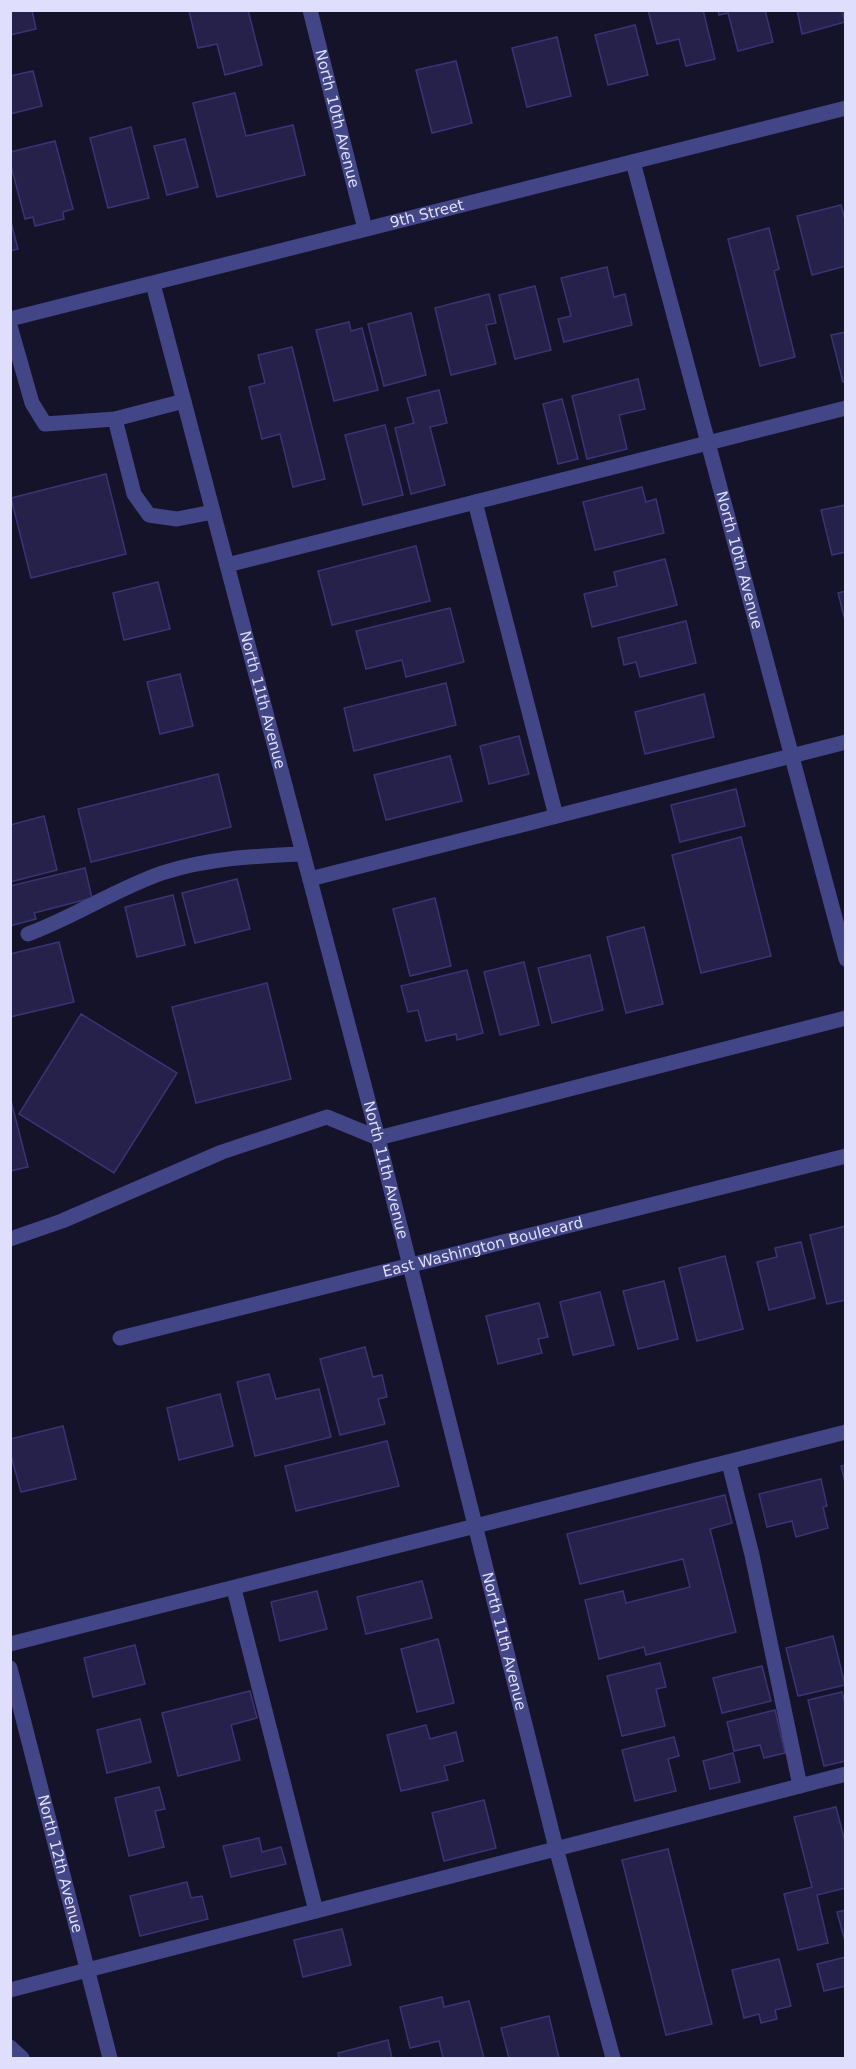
<svg xmlns="http://www.w3.org/2000/svg" width="856" height="2069" viewBox="0 0 856 2069" font-family="'DejaVu Sans',sans-serif">
  <style>
    .building { fill: #25214a; stroke: #3b3474; stroke-width: 1.5 }
    .lines { fill: none; stroke-linecap: round; stroke-linejoin: round }
    .minor { stroke: #424686; stroke-width: 15 }
    .labels { text-anchor: middle; dominant-baseline: central; stroke-width: 4.5; stroke-linejoin: round; paint-order: stroke }
    .street-label { font-size: 15px; fill: #dfdffd; stroke: #15132a }
  </style>
  <rect width="100%" height="100%" fill="#15132a"/>
  <path class="building" d="M10,10H32L36,29L10,35Z
    M248,10L262,65L225,75L217,44L198,48L189,11Z
    M648,10H703L715,59L686,66L679,39L657,44Z
    M718,10H765L773,42L738,51L728,13L719,15Z
    M797,10H842L845,22L802,34Z
    M635,25L648,75L608,85L595,35Z
    M557,37L571,96L527,107L512,48Z
    M456,61L472,123L432,133L416,70Z
    M33,71L42,106L10,114V76Z
    M235,93L246,136L293,125L305,175L217,197L193,103Z
    M131,127L149,198L108,208L90,138Z
    M185,139L198,187L167,195L154,146Z
    M55,141L73,209L63,212L64,219L35,226L33,217L25,219L10,162V152Z
    M841,205L846,224V266L812,275L797,216Z
    M10,218L18,249L10,251Z
    M769,228L779,269L774,271L795,357L760,366L728,239Z
    M607,267L614,297L625,294L632,325L564,342L558,319L571,316L561,278Z
    M535,286L551,350L515,359L499,295Z
    M489,294L496,323L486,325L496,364L451,375L435,308Z
    M411,313L426,375L384,386L368,324Z
    M349,322L351,331L362,328L378,390L334,401L316,330Z
    M846,332V381L843,382L831,335Z
    M292,347L325,479L293,487L280,434L262,439L249,387L265,383L258,355Z
    M638,379L645,409L619,415L627,449L587,459L572,396Z
    M439,390L447,423L430,427L445,485L411,494L395,428L414,423L407,398Z
    M562,399L578,459L558,464L543,404Z
    M385,425L403,495L363,505L345,435Z
    M106,474L126,554L31,578L11,498Z
    M642,487L646,502L656,499L664,533L595,550L583,502Z
    M846,505V552L832,555L821,510Z
    M416,546L430,601L332,625L318,571Z
    M665,559L677,605L592,627L584,594L617,586L614,572Z
    M158,582L170,629L124,640L113,593Z
    M846,591V624L838,593Z
    M450,608L464,662L406,677L402,660L366,669L356,631Z
    M686,621L696,663L640,677L636,662L624,665L618,638Z
    M180,674L193,726L160,734L147,682Z
    M446,683L456,725L354,751L344,708Z
    M704,694L714,737L645,754L635,712Z
    M519,736L529,774L489,784L480,746Z
    M450,756L462,801L386,820L374,775Z
    M218,774L231,827L91,862L78,809Z
    M736,789L745,826L680,842L671,805Z
    M44,816L57,870L10,882V825Z
    M741,837L771,956L701,973L672,855Z
    M85,868L92,898L34,913L36,919L10,926V886Z
    M237,879L250,929L195,943L182,893Z
    M173,895L185,945L137,957L125,907Z
    M435,898L451,966L410,976L393,909Z
    M644,927L663,1004L626,1013L607,937Z
    M59,942L74,1002L10,1017V954Z
    M590,955L603,1010L552,1023L538,968Z
    M524,962L539,1025L500,1035L484,972Z
    M467,970L483,1033L457,1040L456,1034L426,1041L418,1010L408,1012L401,986Z
    M267,983L291,1079L196,1103L172,1007Z
    M81,1014L177,1073L114,1173L19,1114Z
    M10,1097L28,1167L10,1171Z
    M846,1226V1300L827,1304L810,1235Z
    M801,1242L815,1298L769,1310L757,1262L777,1257L775,1248Z
    M725,1256L743,1329L697,1341L679,1268Z
    M664,1281L678,1339L638,1349L623,1291Z
    M600,1292L614,1345L573,1355L560,1302Z
    M539,1303L548,1337L538,1339L542,1353L498,1364L486,1316Z
    M365,1347L373,1377L382,1375L387,1397L378,1399L385,1424L340,1435L320,1359Z
    M269,1374L276,1399L319,1389L331,1437L255,1456L237,1382Z
    M220,1394L233,1446L179,1460L167,1408Z
    M63,1426L76,1479L21,1492L10,1452V1439Z
    M387,1441L399,1486L296,1511L285,1466Z
    M846,1465V1486L841,1466Z
    M821,1479L827,1506L823,1507L828,1528L796,1537L792,1521L767,1527L759,1494Z
    M725,1495L732,1523L710,1529L736,1632L646,1655L644,1647L599,1659L585,1600L623,1591L626,1603L690,1587L683,1559L580,1584L567,1534Z
    M422,1581L432,1618L366,1634L357,1597Z
    M317,1591L327,1629L280,1641L271,1602Z
    M833,1636L845,1685L798,1696L786,1648Z
    M438,1639L454,1703L417,1712L401,1649Z
    M135,1645L145,1684L93,1697L84,1658Z
    M660,1663L666,1687L656,1689L665,1726L622,1736L607,1676Z
    M762,1666L771,1701L722,1713L713,1678Z
    M250,1691L257,1718L231,1725L240,1760L178,1776L162,1713Z
    M842,1692L846,1706V1761L824,1766L808,1700Z
    M775,1710L785,1753L764,1758L760,1745L734,1751L727,1722Z
    M140,1719L151,1762L107,1773L97,1730Z
    M426,1725L430,1739L456,1732L463,1761L444,1766L448,1780L401,1791L387,1735Z
    M674,1737L679,1756L668,1759L676,1791L635,1801L622,1750Z
    M733,1753L740,1782L710,1789L703,1761Z
    M159,1787L165,1809L155,1811L164,1847L129,1856L115,1798Z
    M484,1800L496,1848L444,1861L432,1813Z
    M836,1807L846,1846V1888L817,1895L828,1943L798,1950L784,1894L812,1887L794,1817Z
    M259,1838L262,1852L281,1847L286,1864L231,1877L223,1846Z
    M668,1849L712,2024L666,2035L622,1860Z
    M187,1882L191,1898L202,1896L208,1919L140,1936L130,1896Z
    M846,1910V1945L837,1912Z
    M342,1929L351,1965L303,1977L294,1940Z
    M846,1957V1986L824,1991L817,1964Z
    M779,1959L791,2006L775,2010L777,2019L761,2023L759,2014L744,2018L732,1970Z
    M442,1997L444,2007L469,2001L484,2058H443L439,2041L410,2048L400,2007Z
    M549,2016L559,2058H509L501,2028Z
    M388,2040L392,2058H339L338,2053Z"/>
  <g class="lines">
    <g class="minor">
      <path id="s1" d="M310,10L365,229"/>
      <path id="s2" d="M633,162L846,959"/>
      <path id="s3" d="M153,284L378,1138L556,1848L613,2058"/>
      <path id="s4" d="M10,319L846,108"/>
      <path d="M10,326L32,403L45,424L115,419L184,401"/>
      <path d="M115,419L134,494L149,515L177,519L213,512"/>
      <path d="M475,502L556,816"/>
      <path d="M227,565L846,408"/>
      <path d="M310,879L846,742"/>
      <path d="M28,934C74,917 116,889 162,873C208,858 255,856 303,854"/>
      <path d="M10,1239L62,1221L222,1152L327,1117L378,1138L846,1018"/>
      <path id="s5" d="M120,1338L846,1156"/>
      <path d="M729,1463L752,1555L800,1786"/>
      <path d="M234,1589L316,1911"/>
      <path d="M10,1644L846,1432"/>
      <path id="s6" d="M10,1668L110,2058"/>
      <path d="M10,1990L846,1774"/>
      <path d="M10,2047L22,2058"/>
    </g>
  </g>
  <g class="labels">
    <g class="street-label">
      <text stroke="none"><textPath href="#s1" startOffset="112">North 10th Avenue</textPath></text>
      <text stroke="none"><textPath href="#s4" startOffset="430">9th Street</textPath></text>
      <text stroke="none"><textPath href="#s2" startOffset="412">North 10th Avenue</textPath></text>
      <text stroke="none"><textPath href="#s3" startOffset="430">North 11th Avenue</textPath></text>
      <text stroke="none"><textPath href="#s3" startOffset="916">North 11th Avenue</textPath></text>
      <text stroke="none"><textPath href="#s5" startOffset="374">East Washington Boulevard</textPath></text>
      <text stroke="none"><textPath href="#s3" startOffset="1402">North 11th Avenue</textPath></text>
      <text stroke="none"><textPath href="#s6" startOffset="202">North 12th Avenue</textPath></text>
    </g>
  </g>
  <rect width="856" height="2069" fill="none" stroke="#dfdffd" stroke-width="24"/>
</svg>
